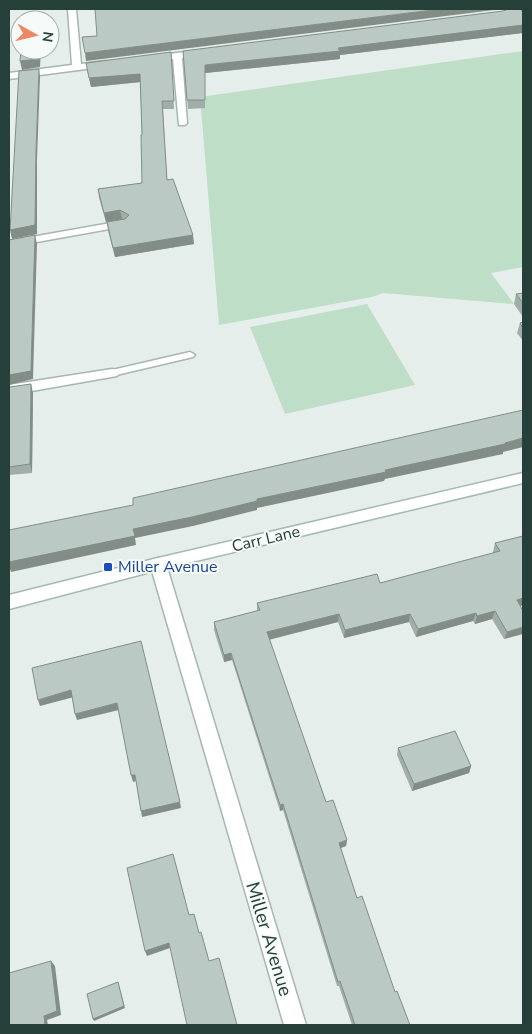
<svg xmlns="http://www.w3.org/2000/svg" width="532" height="1034" viewBox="0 0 532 1034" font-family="'Nunito Sans',sans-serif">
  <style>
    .green { fill: #bfdec8 }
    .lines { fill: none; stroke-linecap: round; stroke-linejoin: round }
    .lane-casing { stroke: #a7b6b1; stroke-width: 3 }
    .street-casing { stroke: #a7b6b1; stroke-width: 3 }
    .secondary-casing { stroke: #a4bab2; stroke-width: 3 }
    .lane { fill: #fff; fill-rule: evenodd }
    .street { fill: #fff; fill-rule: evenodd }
    .secondary { fill: #fff; fill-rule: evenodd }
    .wall { fill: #a0ada8 }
    .shaded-wall { fill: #828d88 }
    .building { fill: #bac9c3; stroke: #828d88 }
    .transit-dot { fill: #1a4fb4; stroke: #f6faf8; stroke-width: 2 }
    .labels { text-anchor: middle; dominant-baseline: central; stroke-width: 4; stroke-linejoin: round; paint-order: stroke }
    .street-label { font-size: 16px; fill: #244039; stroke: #f6faf8 }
    .transit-label { font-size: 16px; fill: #164399; stroke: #f6faf8; text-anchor: start }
    .near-street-label { font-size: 19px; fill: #244039; stroke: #f6faf8 }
  </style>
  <rect width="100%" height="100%" fill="#e5eeea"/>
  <path class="green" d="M523,51V267L491,273L514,304L383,293L372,297L219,325L200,97Z
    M367,304L415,385L285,414L250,327Z"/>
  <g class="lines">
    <defs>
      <path id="lane" d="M190,352L195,355L193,357L112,376L107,373L112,370Z"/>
      <path id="street" d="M68,9H76L81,64L106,61L111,64L109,66L9,79V73L72,65Z
        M203,50L207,53L206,55L182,58L187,123L185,125H179L173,59L151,62L147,59L151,56Z
        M122,221L128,224L126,226L9,247V241Z
        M112,369L117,370L119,373L117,376L9,395V385Z
        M158,558L164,560L166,564L306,1025H284L150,564L152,560Z"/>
      <path id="secondary" d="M523,473V483L158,570L9,609V595L158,558Z"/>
    </defs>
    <use href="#lane" class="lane-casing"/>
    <use href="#street" class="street-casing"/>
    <use href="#secondary" class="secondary-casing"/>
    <use href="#lane" class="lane"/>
    <use href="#street" class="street"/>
    <use href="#secondary" class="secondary"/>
  </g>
  <path class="wall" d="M503,11L523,13V33L340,55V59L205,73V108L188,109L183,51Z
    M171,52L174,109H163L167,180L194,244L115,257L108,231L107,222L122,220L106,222L99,198L98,189L142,183V135L140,82L91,87L86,63Z
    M523,293V317L514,304L516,294Z
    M523,322V341L517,333L520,323Z
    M9,387L33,393L32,473L9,475Z
    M523,536V605L520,606L504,639L492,619L475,624L473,621L416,637L409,622L344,638L338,622L269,640L326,802L347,840L346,846L341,848L357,898L395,992L410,1025H352L339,986H337L283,810L280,811L232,660L224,662L214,630V622L257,611V603L380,583L494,553L493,552L495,543Z
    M398,748L471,766L469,773L412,791L397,755Z"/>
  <path class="shaded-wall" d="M441,9H502L86,61L85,53Z
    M523,25V33L340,55V59L205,73V108V65L338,48Z
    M39,50H41L40,67L22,70L20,61Z
    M39,69L40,77L37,160V234L12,239L10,230L36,151Z
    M140,74L141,82L91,87L89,78Z
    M120,210L122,219L106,222L104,213Z
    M35,235L37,244L33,379L9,385V375Z
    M193,235L194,244L115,257L113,248Z
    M31,384L33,393L32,473L30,464Z
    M523,438V447L503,452V454L385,479L384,481L257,508V510L193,526L135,538L136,545L11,572L9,566V562L133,529L257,499Z
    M523,598V605L514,608L517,600Z
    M495,611L492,619L475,624L477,616Z
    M476,613L473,621L416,637L418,629Z
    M339,614L338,622L267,640V632Z
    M410,614L409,622L344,638L345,630Z
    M523,627V634L504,639L507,632Z
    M231,653L232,660L224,662V655Z
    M71,690L74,697L40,706L38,700Z
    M117,703L119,710L77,720L75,714Z
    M471,766L469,773L412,791L414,784Z
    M131,775H135L136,781L133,782Z
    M180,802L181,808L142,817L141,811Z
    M283,804V810L280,811V805Z
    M347,840L346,846L338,849L339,843Z
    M169,943L170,948L147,956L145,951Z
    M51,961L55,966L61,1015L47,1020L48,1025H45L44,1016Z
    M118,982L125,1008L94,1021L93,1019Z"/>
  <path class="building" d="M95,9H441L85,53L82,37L97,36Z
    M509,9H521L523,13V25L338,48L340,51L205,65V100H187L183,51L503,11Z
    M21,50H39V59L20,61Z
    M171,52L174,101H162L167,180L173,179L193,235L113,248L107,222L125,219L129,215L120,210L104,213L98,189L142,183L141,135H142L140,74L89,78L86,63Z
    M39,69L36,151L35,225L10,230L19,71Z
    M35,235L31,371L9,375V240Z
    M523,293V303L516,294Z
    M523,322V328L520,323Z
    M31,384L30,464L9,467V387Z
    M523,410V438L505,443V444L385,470L386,472L257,499V501L192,517L133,529L135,536L9,562V530L133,505V498Z
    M523,536V598L517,600L523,611V627L507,632L495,611L477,616L476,613L418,629L410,614L345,630L339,614L267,632L326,802L333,800L347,840L339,843L357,898L362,896L395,992L397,991L410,1025H355L340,981L338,982L283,804L280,805L231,653L224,655L214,622L260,610L257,603L377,574L380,583L500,551L495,543Z
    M141,641L180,802L141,811L135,775H131L117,703L75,714L71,690L38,700L32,668Z
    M455,731L471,766L414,784L398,748Z
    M173,854L189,915L194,914L199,933L201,932L209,961L219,958L237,1025H187L169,943L145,951L127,868Z
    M51,961L57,1011L44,1016L45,1025H9V973Z
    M118,982L124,1006L93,1019L87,994Z"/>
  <rect class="transit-dot" x="103" y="562" width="10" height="10" rx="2.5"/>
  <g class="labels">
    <g class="street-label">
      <text transform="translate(266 539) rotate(-13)">Carr Lane</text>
    </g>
    <g class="transit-label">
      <text x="118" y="567">Miller Avenue</text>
    </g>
    <g class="near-street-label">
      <text transform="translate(269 939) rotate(73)">Miller Avenue</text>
    </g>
  </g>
  <rect width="532" height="1034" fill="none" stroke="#244039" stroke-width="20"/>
  <g transform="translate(35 35) rotate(98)"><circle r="24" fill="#f6faf8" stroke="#a2b0ac"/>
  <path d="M0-4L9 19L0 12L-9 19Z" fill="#ef8762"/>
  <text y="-8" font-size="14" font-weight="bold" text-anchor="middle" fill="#244039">N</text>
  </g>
</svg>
